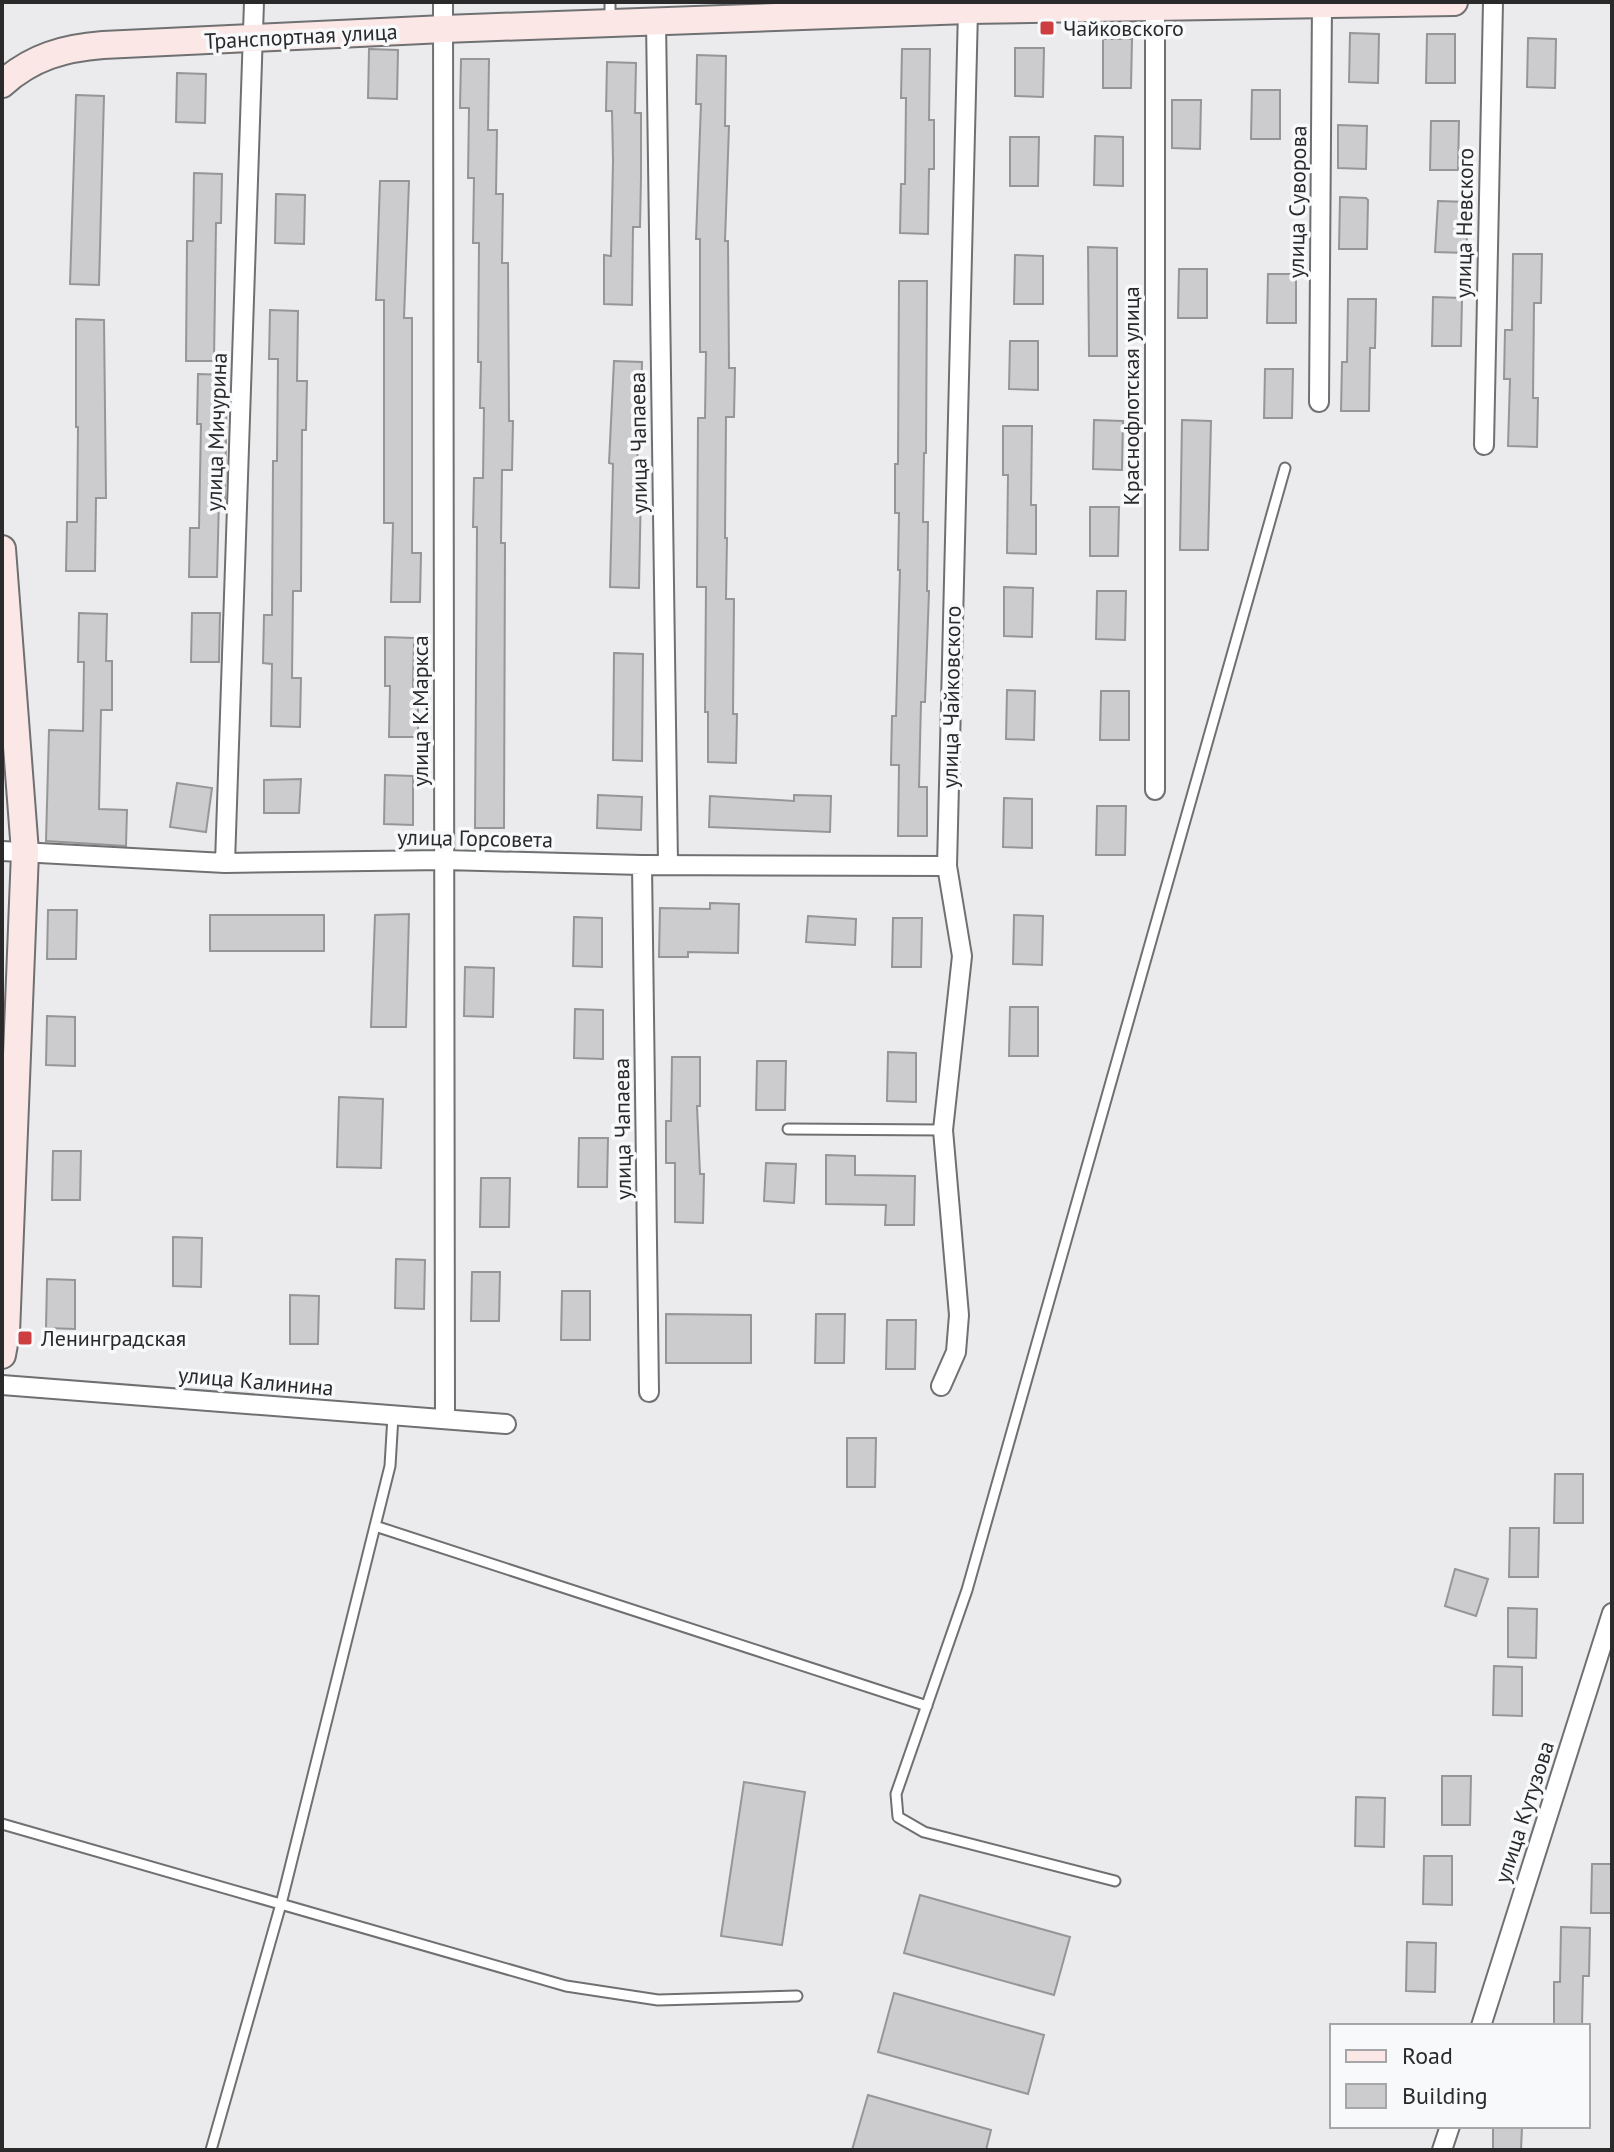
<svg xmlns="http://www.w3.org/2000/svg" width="1614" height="2152" viewBox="0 0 1614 2152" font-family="'PT Sans',sans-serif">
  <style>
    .building { fill: #cccbcd; stroke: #969697; stroke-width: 2 }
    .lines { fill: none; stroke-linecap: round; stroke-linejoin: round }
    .lane-casing { stroke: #6f7071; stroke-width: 13 }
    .street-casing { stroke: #6f7071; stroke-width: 22 }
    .secondary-casing { stroke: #6f7071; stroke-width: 30 }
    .lane { stroke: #fff; stroke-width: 9 }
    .street { stroke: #fff; stroke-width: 18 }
    .secondary { stroke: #fbe8e6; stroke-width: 26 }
    .poi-dot { fill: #cd3e40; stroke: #f8f9fb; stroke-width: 3 }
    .labels { text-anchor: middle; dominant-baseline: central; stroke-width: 7; stroke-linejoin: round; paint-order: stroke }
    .poi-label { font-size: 22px; fill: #2a2a2b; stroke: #f8f9fb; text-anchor: start }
    .street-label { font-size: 22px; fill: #2a2a2b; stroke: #f8f9fb }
  </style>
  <rect width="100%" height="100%" fill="#ebebed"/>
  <path class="building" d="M1350,33L1379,34L1378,83L1349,82Z
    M1427,34H1455V83H1426Z
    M1528,38L1556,39L1555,88L1527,87Z
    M1103,39H1132L1131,88H1103Z
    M1015,48H1044L1043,97L1015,96Z
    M369,49L398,50L397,99L368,98Z
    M902,49H930L929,120H934V169H929L928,234L900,233L901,184H905L906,98H901Z
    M697,55L726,56L725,126H729L725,241H728L729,368H735L734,417H726L725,538H727L726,599H734L733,714H737L736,763L708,762V712H705L706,587H697L698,418H705L706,352H700V239H696L701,104H696Z
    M461,59H489L488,130H497L496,194H503L502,263H508L509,421H513L512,470H502L501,543H505L504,828H475L477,527H473L474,478H483L484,408H480L481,362H478L479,243H473L474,178H468L469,108H460Z
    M607,62L636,63L635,113H641V178L640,227H633L632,305L604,304V255L611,256L613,161L612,111H606Z
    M177,73L206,74L205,123L176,122Z
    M1252,90H1280V139H1251Z
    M76,95L104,96L99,285L70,284Z
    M1172,100H1201L1200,149L1172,148Z
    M1431,121H1459L1458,170H1430Z
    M1338,125L1367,126L1366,169L1338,168Z
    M1095,136L1123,137V186L1094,185Z
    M1010,137H1039L1038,186H1010Z
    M194,173L222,174L221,223H216L214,361H186L187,241H193Z
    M380,181H409L404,318H412V553H421L420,602H391L393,523H384V300H376Z
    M276,194L305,195L304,244L275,243Z
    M1340,197L1366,198L1368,200L1367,249H1339Z
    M1438,201L1469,202L1466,253L1435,252Z
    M1088,247L1117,248V356H1089Z
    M1513,254H1542L1541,303H1534L1533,398H1538L1537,447L1508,446L1510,379H1504L1505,330H1512Z
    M1015,255L1043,256V304H1014Z
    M1179,269H1207V318H1178Z
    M1268,274H1296V323H1267Z
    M899,281H927L926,453H924L923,522H928L927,591H929L925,702H921L919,787H927V836H898L899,765H891L892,716H896L900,570H898L899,513H895V464H898Z
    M1433,297L1462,298L1461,346H1432Z
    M1348,299H1376L1375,348H1370L1369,411H1341L1342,362H1347Z
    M270,310L298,311L297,381H307L306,430H302L301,591H293L292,678H301L300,727L271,726L272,664L263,663L264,615H272L273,461H277L278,359H269Z
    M76,319L104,320L106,498H96L95,571H66L67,522H77L78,427H76Z
    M1010,341H1038V390L1009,389Z
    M614,361L642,362L641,411H638L637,486H641L639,588L610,587L613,464L609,463Z
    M1265,369H1293L1292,418H1264Z
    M198,374L227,375L225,499H219L217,577H189L190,528H199L201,424H197Z
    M1094,420L1123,421L1122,470L1093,469Z
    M1182,420L1211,421L1208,550H1180Z
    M1003,426H1032L1031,505H1036V554L1007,553L1008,475H1003Z
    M1090,507H1119L1118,556H1090Z
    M1004,587L1033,588L1032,637L1004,636Z
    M1097,591H1126L1125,640L1096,639Z
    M79,613L107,614L106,661H112V710H101L99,809L127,810L126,846L46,841L49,730L83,731L84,662H78Z
    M192,613H220L219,662H191Z
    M385,637L414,638L413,688H418V737H389L390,686H385Z
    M614,653L643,654L642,761L613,760Z
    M1007,690L1035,691L1034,740L1006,739Z
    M1101,691H1129V740H1100Z
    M385,775L413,776V825L384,824Z
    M301,779L299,813H264V780Z
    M177,783L212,788L206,832L170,827Z
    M598,795L642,797L641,830L597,828Z
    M794,795L831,796L830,832L709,827L710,796L794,801Z
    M1004,798L1032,799V848L1003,847Z
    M1097,806H1126L1125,855H1096Z
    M710,903L739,904L738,953L688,952V957H659L660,908L710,909Z
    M48,910H77L76,959H47Z
    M409,914L406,1027H371L375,915Z
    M210,915H324V951H210Z
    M1014,915L1043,916L1042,965L1013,964Z
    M808,916L856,919L855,945L806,942Z
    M574,917L602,918V967L573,966Z
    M893,918H922L921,967H892Z
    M465,967L494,968L493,1017L464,1016Z
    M1010,1007H1038V1056H1009Z
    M575,1009L603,1010V1059L574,1058Z
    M47,1016L75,1017V1066L46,1065Z
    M888,1052L916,1053V1102L887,1101Z
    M672,1057H700V1106H697L700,1174H704L703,1223L675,1222V1163H666V1121H671Z
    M757,1061H786L785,1110H756Z
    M339,1097L383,1099L381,1168L337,1167Z
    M579,1138H608L607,1187H578Z
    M53,1151H81L80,1200H52Z
    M826,1155L855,1156V1175L915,1176L914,1225H885L886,1205L826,1204Z
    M766,1163L796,1164L794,1203L764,1201Z
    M481,1178H510L509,1227H480Z
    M173,1237L202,1238L201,1287L173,1286Z
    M396,1259L425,1260L424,1309L395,1308Z
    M472,1272H500L499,1321H471Z
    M47,1279L75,1280V1329L46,1328Z
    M562,1291H590V1340H561Z
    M290,1295L319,1296L318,1344H290Z
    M666,1314L751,1315V1363H666Z
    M816,1314H845L844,1363H815Z
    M887,1320H916L915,1369H886Z
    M847,1438H876L875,1487H847Z
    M1555,1474H1583V1523H1554Z
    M1510,1528H1539L1538,1577H1509Z
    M1455,1569L1488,1579L1476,1616L1445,1606Z
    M1508,1608L1537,1609L1536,1658L1508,1657Z
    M1494,1666L1522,1667V1716L1493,1715Z
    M1442,1776H1471L1470,1825H1442Z
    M744,1782L805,1792L782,1945L721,1936Z
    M1356,1797L1385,1798L1384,1847L1355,1846Z
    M1424,1856H1452V1905L1423,1904Z
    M1592,1864H1612V1913H1591Z
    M920,1895L1070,1937L1054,1995L904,1953Z
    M1561,1927L1590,1928L1589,1976H1583L1582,2026H1554V1982H1560Z
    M1407,1942L1436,1943L1435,1992L1406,1991Z
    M894,1993L1044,2035L1028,2094L878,2052Z
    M868,2095L991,2130L986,2150H852Z
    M1493,2126L1522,2127L1521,2150H1493Z"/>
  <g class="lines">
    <defs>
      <path id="lane" d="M610,2V19
        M788,1129L943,1130
        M375,1526L927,1706
        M2,1824L566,1986L658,2000L797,1996
        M1115,1881L924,1832L898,1817L896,1794L967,1590L1285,468
        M211,2150L281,1904L375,1526L390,1466L393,1416"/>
      <path id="street" d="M443,2L445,1419
        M1155,2V790
        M656,21L668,864
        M1319,402L1322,2
        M1484,445L1493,2
        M2,851L225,863L444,860L642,865L947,866
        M225,863L254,2
        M642,865L649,1392
        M2,1385L506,1424
        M941,1386L956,1352L959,1315L943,1130L962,956L947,866L968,10
        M1481,2026L1612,1613
        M1442,2150L1450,2126"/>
      <path id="secondary" d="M2,84C32,57 64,48 103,45L444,29L968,10L1454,2
        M2,549L25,852L6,1333L2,1355"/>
    </defs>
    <use href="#lane" class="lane-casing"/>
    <use href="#street" class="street-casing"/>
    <use href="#secondary" class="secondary-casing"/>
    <use href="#lane" class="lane"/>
    <use href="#street" class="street"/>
    <use href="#secondary" class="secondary"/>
  </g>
  <g class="poi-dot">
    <rect x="1039" y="20" width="16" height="16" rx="4"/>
    <rect x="17" y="1330" width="16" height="16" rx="4"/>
  </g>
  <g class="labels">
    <g class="poi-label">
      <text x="1063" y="28">Чайковского</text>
      <text x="41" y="1338">Ленинградская</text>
    </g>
    <g class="street-label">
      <text transform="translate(301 36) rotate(-3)">Транспортная улица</text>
      <text transform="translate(1297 202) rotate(-89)">улица Суворова</text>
      <text transform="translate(1464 223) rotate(-89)">улица Невского</text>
      <text transform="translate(1131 396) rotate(-90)">Краснофлотская улица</text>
      <text transform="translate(216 432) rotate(-88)">улица Мичурина</text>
      <text transform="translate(638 443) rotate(-91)">улица Чапаева</text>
      <text transform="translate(951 697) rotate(-89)">улица Чайковского</text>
      <text transform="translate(420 711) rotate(-90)">улица К.Маркса</text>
      <text transform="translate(475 838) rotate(1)">улица Горсовета</text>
      <text transform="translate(622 1129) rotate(-91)">улица Чапаева</text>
      <text transform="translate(256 1381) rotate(5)">улица Калинина</text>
      <text transform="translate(1524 1812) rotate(-72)">улица Кутузова</text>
    </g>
  </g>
  <rect width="1614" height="2152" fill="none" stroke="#2a2a2b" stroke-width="8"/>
  <rect x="1330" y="2024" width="260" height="104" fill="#f8f9fb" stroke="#a6a6a8" stroke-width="2"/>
  <rect x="1346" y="2050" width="40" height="12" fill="#fbe8e6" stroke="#a6a6a8" stroke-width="2"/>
  <text x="1402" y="2064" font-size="24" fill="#2a2a2b">Road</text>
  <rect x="1346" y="2084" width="40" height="24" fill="#cccbcd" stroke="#a6a6a8" stroke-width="2"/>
  <text x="1402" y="2104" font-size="24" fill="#2a2a2b">Building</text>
</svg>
